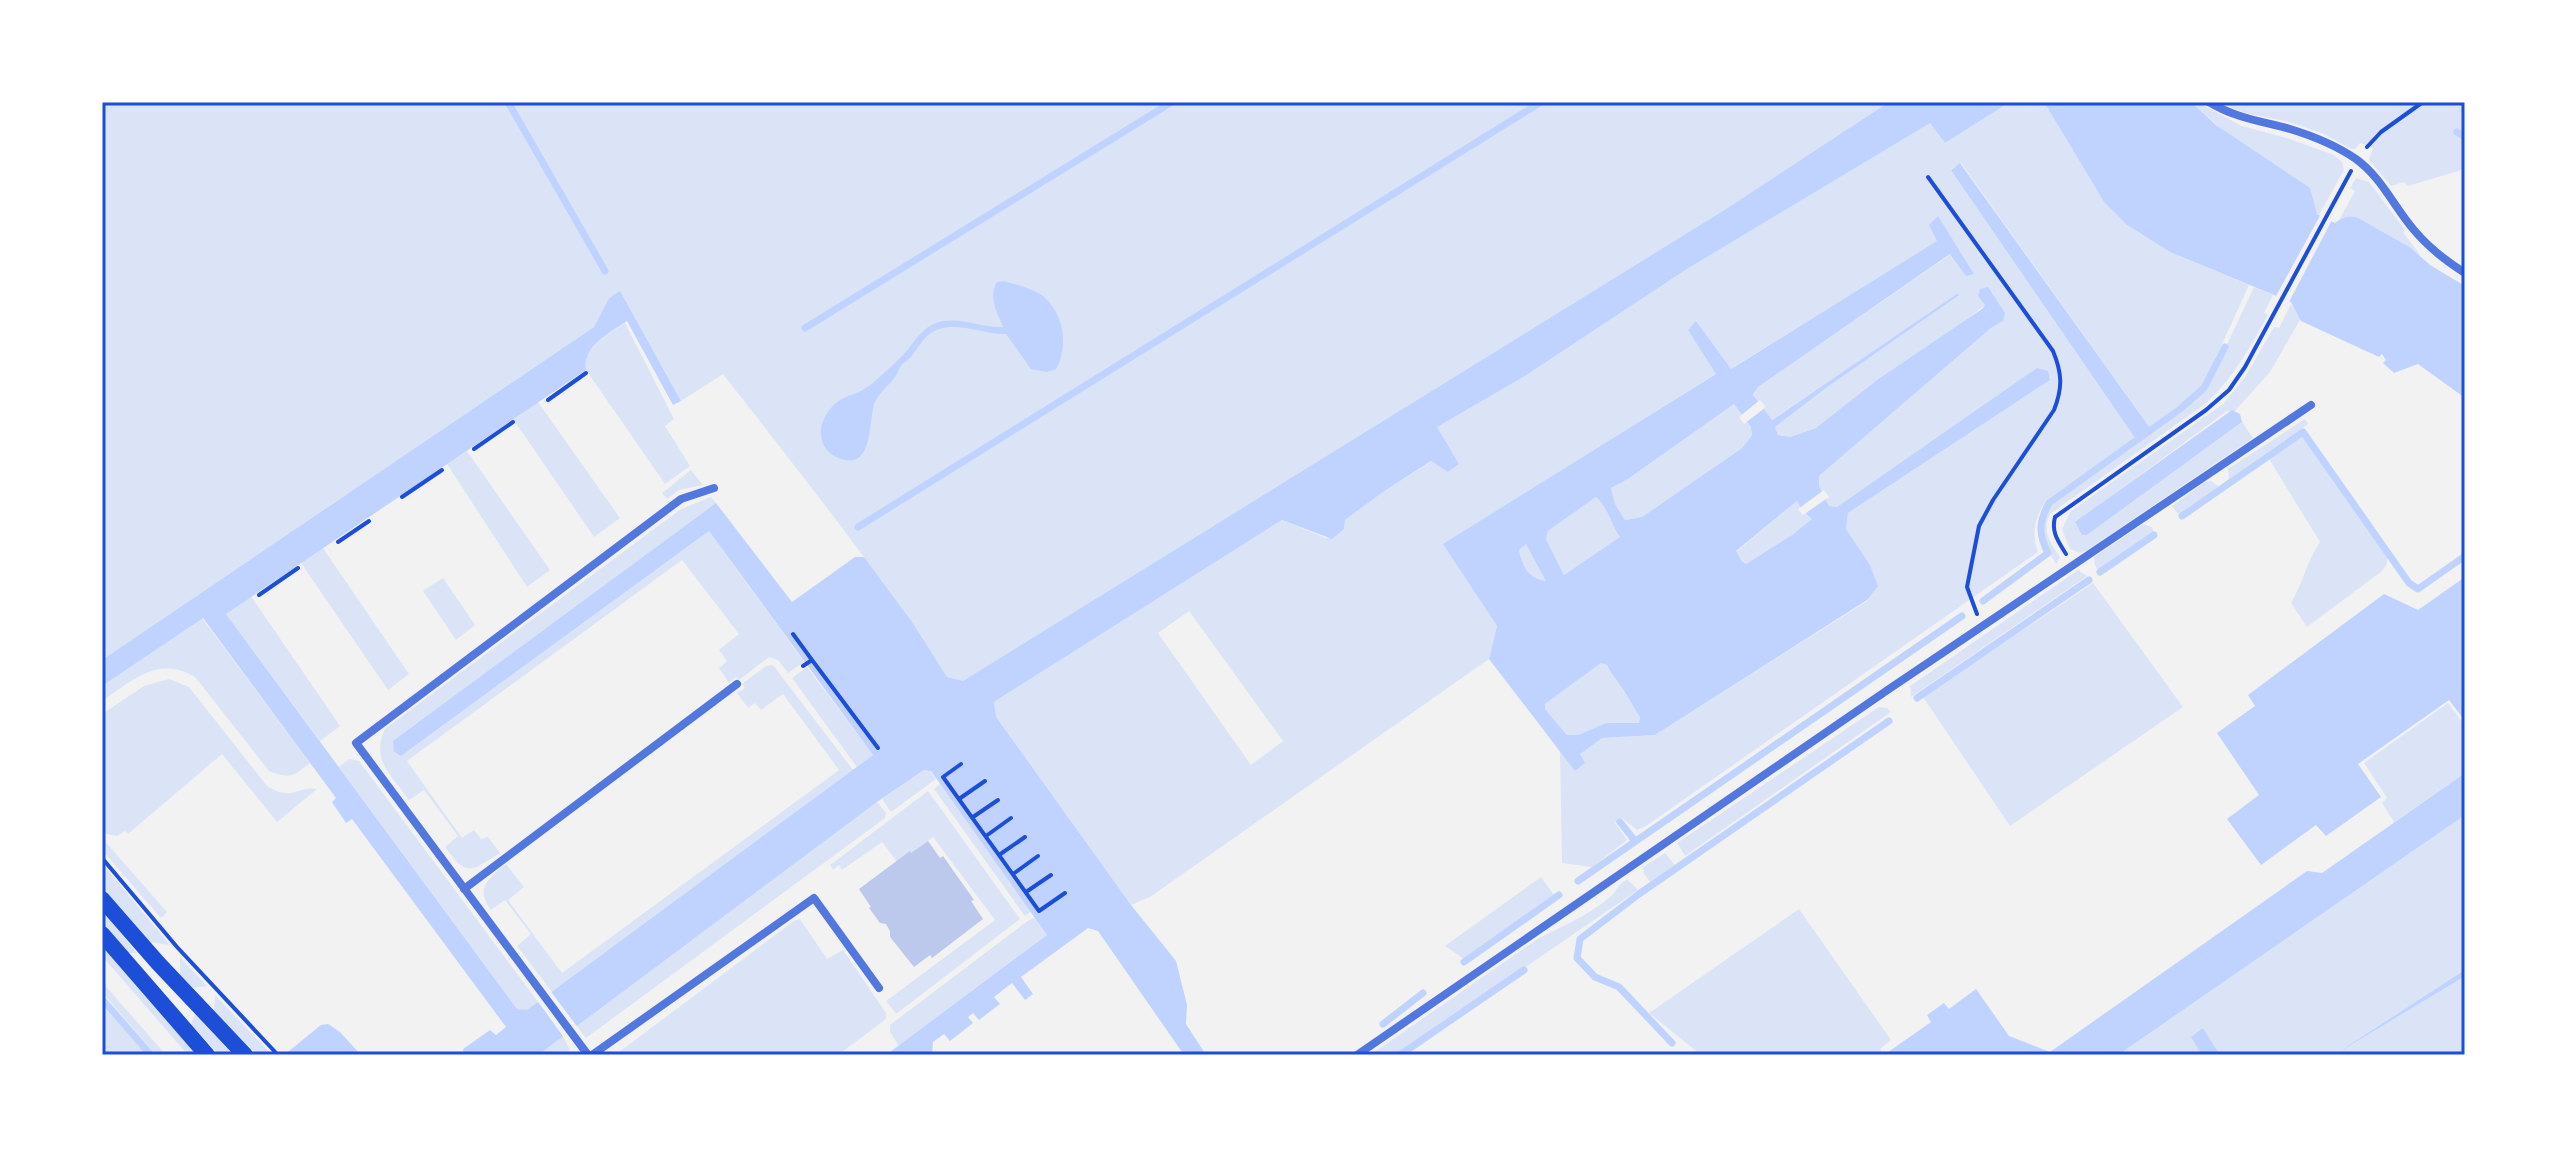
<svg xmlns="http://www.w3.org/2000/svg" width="2567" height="1157" viewBox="0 0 2567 1157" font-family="Bitter,serif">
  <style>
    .green { fill: #dbe4f7; fill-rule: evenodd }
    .water { fill: #bfd3fe; fill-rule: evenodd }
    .pier { fill: #f2f2f2 }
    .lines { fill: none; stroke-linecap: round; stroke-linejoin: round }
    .stream { stroke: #bfd3fe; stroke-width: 7 }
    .building { fill: #bdc9ec }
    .path { stroke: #1d4ed8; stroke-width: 4 }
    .minor { stroke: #5277de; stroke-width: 8 }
    .secondary { stroke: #1d4ed8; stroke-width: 16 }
    .neatline { fill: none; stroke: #1d4ed8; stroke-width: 3 }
  </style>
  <rect width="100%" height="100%" fill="#f2f2f2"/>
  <path class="green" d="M102,102H1889L1726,209L963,682L947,677C879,571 800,473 723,374L681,401L620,292L609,298L594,327L102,660Z
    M2010,102H2044L2104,202L2127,225L2170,252L2249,285L2203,386L2150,428L1961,163L1951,169L2135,438L2046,501C2035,517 2031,533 2038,552L1646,826L1637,830L1622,818L1615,823L1627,840L1592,867L1562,863L1560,752L1551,740L1576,771L1580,754L1586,747L1602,738L1655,735L1867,601L1870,565L1846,529L1848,513L2050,380L1837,507L1829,506L1819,486V476L1991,328L2003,321L1985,305L1957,327L1877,380L1818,427L1790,437L1778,435L1775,427L1826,388L1958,295L1771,420L1753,396L1758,387L1951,254L1966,275L1974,274L1955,245L1938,241L1730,369L1696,322L1688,330L1717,373L1444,544L1497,626L1489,659L1150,897L1131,905L995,717L994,702L1282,520L1326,538L1344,529L1345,520L1383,492L1432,461L1448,471L1459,464L1436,427L1525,376L1687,269L1930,122L1945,143ZM1189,611L1283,741L1251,765L1158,633Z
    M2191,102H2197L2242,126L2287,138L2334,155L2342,162L2344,170L2319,215Z
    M2219,102H2465V169L2408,186L2404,182L2391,186L2369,160L2373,148L2360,143L2355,149H2351L2324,134L2289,122L2245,113Z
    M2356,178L2369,182L2405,230L2403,232L2421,256L2411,248L2339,220L2355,191L2350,188Z
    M2254,287L2273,295L2264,313L2268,315C2250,347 2233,379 2205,404L2050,514C2041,531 2051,543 2060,557L2056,564C2042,540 2036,530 2050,504L2184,409L2205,391Z
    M2291,304L2301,318L2270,372L2234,412L2227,411L2075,523L2087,535L2242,422L2253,438L2086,551L2080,553L2070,549L2062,529L2071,511L2223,404L2245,377L2274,327L2279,328Z
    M625,323L674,419L665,426L690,466L665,484L586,370C582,347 608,335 625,323Z
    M538,402L620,518L594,537L513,419Z
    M1734,404L1751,427L1752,435L1742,448L1642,517L1625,520L1615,504L1611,488L1628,479Z
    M2305,419L2308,424L2229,479L2228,469Z
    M2303,435L2387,555V564L2382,571L2307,627L2291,603C2303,583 2307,560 2320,542L2269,459Z
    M467,451L550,570L527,587L447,464Z
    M691,470L703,485L679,490L667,499L662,493Z
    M2211,481L2219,487L2178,514L2172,506L2205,482Z
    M711,497L716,503L394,741V752L401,756L709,531L804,662L788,673L778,660L769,657L739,680L736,677L729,683L719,668L727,661L719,650L739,634L682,560L407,761L462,838L474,830L481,839L488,837L500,853C471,871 467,878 445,847L458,836L424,790L409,800C392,776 370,759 385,729L681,509Z
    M1596,497C1608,509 1611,524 1621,537L1564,575L1546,539L1548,531Z
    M1797,501L1801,509L1813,519L1792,535L1746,564L1736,552Z
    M2143,524L2152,527L2154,532L2098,570L2095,565L2094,557Z
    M1527,543L1547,582C1528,577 1523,569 1519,550Z
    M323,548L409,674L388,690L301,563Z
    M2078,570L2087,576L1911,697L1910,686Z
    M443,578L475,625L456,640L423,591Z
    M2093,583L2183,707L2010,826L1923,697Z
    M251,596L340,726L320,741L226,614Z
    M202,618L310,763C293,777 290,779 269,771L196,678C160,654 132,681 102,701V686Z
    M1601,663L1607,665C1611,674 1617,679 1622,688C1629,698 1633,707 1640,717L1639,724L1606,723L1578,735H1567L1545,709V704Z
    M773,665L853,770L552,992L517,946L531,934L505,900L491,910C474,887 490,878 506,864L524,887L508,900L562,973L839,770L783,694L761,710L755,703L748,708L737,693L745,688L742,684L766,666Z
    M807,667L873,755L857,767L792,678Z
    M169,679L189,687L267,786C294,802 296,786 317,789L277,822L222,754L128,834L125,831L117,836L102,833V714L144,686Z
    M2448,703L2465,726V773L2394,822L2382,803L2387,798L2364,763Z
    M1879,707L1887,708L1891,712L1685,856L1677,843Z
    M349,759L359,761L538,1002L527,1011L517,1009L339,767Z
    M924,770L930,771L936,779L891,812L882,799Z
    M940,784L1031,912L1025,916L934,789Z
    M928,791L1020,919L896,1014L886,1001L995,920L933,837L898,863L882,842L842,870L839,865L833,870L830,865Z
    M877,802L886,813L885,818L586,1038L576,1025Z
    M2465,815V1055H2220L2203,1028L2192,1037L2202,1055H2118Z
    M102,838L167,912L161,918L102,850Z
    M1665,853L1675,865L1650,882L1644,874L1643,867Z
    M102,863L170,945L151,942L102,887Z
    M1541,877L1554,895L1464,959L1445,946Z
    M1627,879L1638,890L1397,1055H1370L1539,938C1563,926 1589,915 1610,897C1618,890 1617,885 1627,879Z
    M1799,909L1891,1040L1880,1049L1884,1055H1701L1649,1013Z
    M102,911L137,953H128L102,922Z
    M1035,918L1047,935L899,1046L890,1032V1025L1029,920Z
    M800,919L827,959L843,950L886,1013V1019L838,1055H615L794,921Z
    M102,941L197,1055H188L102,956Z
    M180,957L207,986L193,988L180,975Z
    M102,982L166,1055H157L149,1047L102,992Z
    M215,995L272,1055H257L214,1012Z
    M102,1005L147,1055H102Z
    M195,1014L235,1055H219L191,1024Z
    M563,1036L570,1050L563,1055H537Z"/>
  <path class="water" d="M1889,102H2010L1945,143L1930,123L1687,269L1525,376L1437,427L1459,464L1448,472L1431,461L1383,492L1345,520L1344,529L1332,539L1282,520L994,702L996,717L1131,905L1176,961L1187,1005L1186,1024L1206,1055H1184L1098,931L1088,928L1021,977L1033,994L1025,1000L1012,983L994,997L1000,1004L979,1020L973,1013L968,1017L973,1023L950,1041L944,1034L933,1042L932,1055H886L1047,935L931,771L924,770L877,802L538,1055H464L463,1049L490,1030L496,1035L506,1027L352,819L346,823L332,802L336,798L203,618L102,686V660L594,327L609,298L620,291L681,401L673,405L627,321C610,333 582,346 586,370L226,614L517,1009L527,1010L873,755L709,531L401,756L394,752L393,741L716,503L792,602L855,557H864L912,622L947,677L963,681L1726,209Z
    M2044,102H2191L2216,125L2310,188L2317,214L2335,223C2341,218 2350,215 2358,218L2411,248L2430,265L2465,286V398L2418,364L2394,373L2383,363L2386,360L2382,354L2379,357L2301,321L2291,302L2170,252L2127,225L2104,202Z
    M1960,163L2150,428L2135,438L1951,170Z
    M1938,216L1974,274L1966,276L1950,254L1758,387L1753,395L1772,420L1957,294L1959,295L1826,388L1775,427L1778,435L1790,437L1816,428L1877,380L1982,309L1985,305L1978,296L1980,289L1988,287L2005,313L2003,321L1991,328L1819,476V486L1829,506L1837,507L2037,368L2048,371L2050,380L1848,513L1846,529L1870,565L1878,586L1867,600L1655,735L1602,738L1580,754L1585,763L1575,771L1489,659L1497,626L1443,544L1716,374L1688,330L1696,321L1731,369L1937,241L1929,225ZM1734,404L1751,427L1752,435L1742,448L1642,517L1625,520L1615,504L1611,488L1628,479ZM1596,497C1608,508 1611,524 1620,537L1564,575L1546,539L1548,531ZM1797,501L1801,509L1812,519L1792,535L1746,564L1742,561L1736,551ZM1526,544L1546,581H1545C1528,577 1523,568 1519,550ZM1601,663L1607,665C1611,674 1617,680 1622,688C1629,698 1633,707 1640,717L1639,723H1606L1578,735H1567L1545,709V704Z
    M1004,281C1016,285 1036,289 1045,298C1065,316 1068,348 1056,369L1047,372L1031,369L1006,334C985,335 955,320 934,331C923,337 918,349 910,358C908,360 902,364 901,366C898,369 898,373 895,377C889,385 881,391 876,400C867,416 876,470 841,459C809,448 819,410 844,398C849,395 855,394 861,391C874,384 887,370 898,360C914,346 920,325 943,321C964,318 983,328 1003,327C997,312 988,298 997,282Z
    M2232,410L2240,414L2242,422L2087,535H2082L2075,522Z
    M2465,577V721L2449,700L2358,764L2381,797L2326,836L2316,825L2261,865L2227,819L2259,795L2217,733L2255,706L2248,695L2384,594L2418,610Z
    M2465,773V815L2118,1055H1884L1931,1022L1927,1015L1944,1003L1949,1009L1976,989L2009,1036L2050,1052L2307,871L2322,873Z
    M2465,970V976L2334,1055Z
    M328,1024L340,1032L361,1055H284L321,1025Z
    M2203,1028L2220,1055H2202L2191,1037Z"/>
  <path class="pier" d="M2322,212L2333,218L2289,302L2276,296Z
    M1760,400L1766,407L1744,424L1739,417Z
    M1824,490L1829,497L1803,515L1798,509Z
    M549,989L579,1029L565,1039L536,999Z"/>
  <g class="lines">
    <path class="stream" d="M508,102L605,271
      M2457,132L2465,137
      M805,328L1172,102
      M2182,516L2303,432L2409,583L2418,589L2465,556
      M858,527L1541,102
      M2100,572L2154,535
      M1983,601L2048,553C2038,534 2039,521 2049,503L2180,409L2204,388L2225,347
      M1917,698L2089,580
      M1620,822L1635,841
      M1578,881L1962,616
      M1464,962L1559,895
      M102,999L151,1055
      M1383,1024L1423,993
      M1672,1043L1619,987L1595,977L1577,958L1580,939L1639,894L1889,721
      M1400,1055L1524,970"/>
  </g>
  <path class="building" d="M928,841L940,858L943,856L974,900L971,901L983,919L932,958L930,955L914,967L890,937V931L886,924L880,923L869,908L871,907L859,889L910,851L911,853Z"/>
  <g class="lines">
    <path class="path" d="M2367,147L2381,132L2423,102
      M1928,177L2053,351C2062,373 2063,387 2054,410L1993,500L1979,526L1967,587L1977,614
      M548,400L586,373
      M474,449L513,422
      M402,497L442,470
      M338,542L369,521
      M2066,554C2058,541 2051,532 2055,517L2206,410L2229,390L2245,367L2351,171
      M259,595L298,568
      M793,634L812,660
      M803,666L812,660L878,748
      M961,764L943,777L1039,911L1065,893
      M959,799L985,781
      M973,817L998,800
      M986,836L1011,818
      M999,855L1025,837
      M102,858L177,947L278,1055
      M1013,874L1038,856
      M1026,892L1051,875"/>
    <path class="minor" d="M2209,102C2235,118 2261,121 2290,129C2313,136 2337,146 2356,159C2382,178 2394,207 2414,230C2429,248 2446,261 2465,273
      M464,889L737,684
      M588,1055L356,743L681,499L714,488
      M592,1055L814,898L879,988
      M1357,1055L1889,689L2311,405"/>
    <path class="secondary" d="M102,899L158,963L245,1055
      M102,934L207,1055"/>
  </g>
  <rect width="2567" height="1157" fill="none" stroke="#ffffff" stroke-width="208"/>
  <rect x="104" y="104" width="2359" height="949" class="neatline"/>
</svg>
